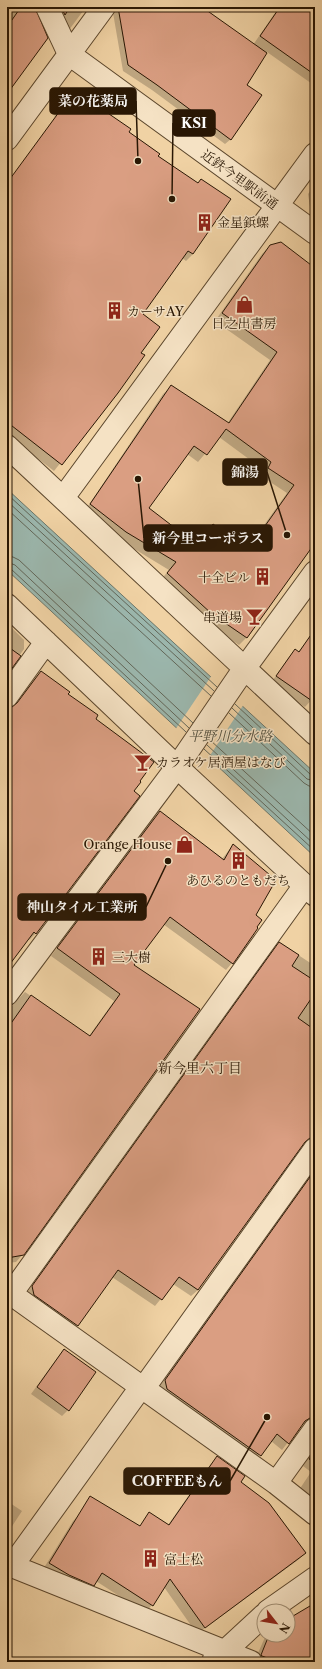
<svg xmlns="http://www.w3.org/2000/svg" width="322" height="1669" viewBox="0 0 322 1669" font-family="'Libre Caslon Text','Noto Serif JP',serif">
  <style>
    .water { fill: #9bb6ac; stroke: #6d7669 }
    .pier { fill: #f0d2a4 }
    .shadow { fill: #0003; fill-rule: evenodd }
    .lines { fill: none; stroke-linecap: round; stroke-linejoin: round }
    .shore { stroke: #626658; stroke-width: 1 }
    .building { fill: #da9e82; stroke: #291704; fill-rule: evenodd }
    .minor-casing { stroke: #5b462c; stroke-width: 24 }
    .minor { stroke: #f5e2c4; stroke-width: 22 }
    .labels { text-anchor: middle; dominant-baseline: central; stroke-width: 3; stroke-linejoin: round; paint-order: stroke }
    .street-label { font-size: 13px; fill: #291704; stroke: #f5e2c4 }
    .poi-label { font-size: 13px; fill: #291704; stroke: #f5e2c4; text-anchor: start }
    .water-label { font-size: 14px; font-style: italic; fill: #514f3f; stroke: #f5e2c4 }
    .neighbourhood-label { font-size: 14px; fill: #291704; stroke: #f5e2c4 }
    .leader { fill: none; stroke: #291704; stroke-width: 1.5 }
    .callout-dot { fill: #291704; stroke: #f5e2c4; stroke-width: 1.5 }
    .callout { fill: #291704; stroke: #291704; stroke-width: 1.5 }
    .callout-label { font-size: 14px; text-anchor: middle; font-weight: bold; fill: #fff }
  </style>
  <rect width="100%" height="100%" fill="#f0d2a4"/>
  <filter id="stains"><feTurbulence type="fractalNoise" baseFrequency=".005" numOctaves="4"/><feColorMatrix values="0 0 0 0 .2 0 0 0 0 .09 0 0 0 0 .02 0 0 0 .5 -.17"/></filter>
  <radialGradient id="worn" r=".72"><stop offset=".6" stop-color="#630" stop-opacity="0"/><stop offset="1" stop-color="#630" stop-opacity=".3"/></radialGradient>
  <path class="water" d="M7,489L315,773V857L7,570Z"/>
  <path class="pier" d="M212,675L244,704L207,760L175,730Z"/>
  <path class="shadow" d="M7,7H34L7,81Z
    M53,7H86L66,34Z
    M112,7H200L253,45L279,7H315V86L267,52L245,85L231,139L225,144L152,90L123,71Z
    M96,106L157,156L193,254L186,261L182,258L142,314L140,353L117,392L54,471L7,435V183L104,153L54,116L61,110Z
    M315,184V211L310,207L308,194Z
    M270,246L315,269V540L246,638L239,645L204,622L160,581L169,570L118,539L84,512L163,394L171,387L227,424L270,360L215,321L262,254ZM219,437L264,470L261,476L287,493L246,550L213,525L201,539L191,542L147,508L187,454L198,462Z
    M7,623L24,640V649L7,673Z
    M313,634L315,635V696L305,707L271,683L289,657L296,650L298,652Z
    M41,672L95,719L36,933L29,940L28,939L7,966V709L13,708L34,679Z
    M160,812L222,859L233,845L254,916L232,963L226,970L163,924L133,966L23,1254L16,1262L7,1263V1007L12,1006L25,992L89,1036L114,1001L51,956L153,819Z
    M280,943L315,966V1145L309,1143L302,1144L198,1290L191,1296L173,1284L155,1306L112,1277L77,1326L71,1332L26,1294L273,950Z
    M315,1169V1425L309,1423L302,1424L282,1450L271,1441L253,1462L159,1387Z
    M64,1350L68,1410L62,1416L31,1394L58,1357Z
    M315,1449V1506L297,1493L311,1472L303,1466Z
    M217,1458L305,1553L298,1560L197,1634L164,1587L152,1605L145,1613L96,1581L86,1592L42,1571L73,1521L80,1514L138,1554L168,1525L210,1465Z
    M7,1501L22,1511L7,1534Z
    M315,1604V1662H254L266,1635H288V1620Z"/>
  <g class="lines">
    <path class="shore" d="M7,494L217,687
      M7,501L214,691
      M7,509L211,696
      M7,556L13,557L19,560L193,723
      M7,562L15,565L189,728
      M7,567L11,569L186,732
      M235,704L311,775L315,776
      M232,708L307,779L315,781
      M229,713L304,783L309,786L315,787
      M210,740L315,836
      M207,745L315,845
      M204,749L315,851"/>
  </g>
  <path class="building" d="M21,7H35L48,38L7,94V27Z
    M61,7H70L65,15Z
    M118,7H202L267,53L247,85L262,95L231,140L157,85L128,65Z
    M280,7H315V75L260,36Z
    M96,105L131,129L129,132L160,154L158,156L198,183L201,179L231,199L193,254L188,251L143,314L160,327L141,353L145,355L118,393L62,465L7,422V183L62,108Z
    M281,242L315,268V543L247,638L212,614L167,573L176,562L126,532L90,504L171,385L229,423L277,352L222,313L270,245ZM226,429L271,462L268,468L294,485L248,550L213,524L202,538L197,534L192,541L149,508L194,446L207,455Z
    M315,629V703L276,676L295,649L299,652Z
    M7,646L21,656L7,675Z
    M41,671L70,692L68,694L98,715L96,719L154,762L140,781L141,782L134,791L140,796L36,934L34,932L7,968V708L12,707L17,703Z
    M160,811L224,860L233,844L276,880L256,915L262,920L257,927L258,928L233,964L170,917L134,965L200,1009L24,1255L7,1258V1029L31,995L90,1036L120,994L57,948Z
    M279,942L299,955L292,966L315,981V993L298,1018L315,1030V1137L310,1138L305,1142L198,1290L179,1277L162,1300L118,1270L78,1326L34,1295L32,1286Z
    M315,1170V1417L310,1418L305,1421L289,1444L277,1434L261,1456L167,1389L165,1380Z
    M64,1349L96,1372L69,1411L37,1387Z
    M315,1450V1463L309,1459Z
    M217,1456L245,1476L241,1482L269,1503L306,1553L205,1628L170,1579L153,1606L102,1573L94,1586L69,1575L49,1563L90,1496L140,1526L149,1512L169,1525Z
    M315,1603V1662H278L262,1656L261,1655L269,1635H288V1619Z"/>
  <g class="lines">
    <defs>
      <path id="minor" d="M47,7L69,54L315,233
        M7,139L104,7
        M7,446L315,734
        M63,498L315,154
        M7,605L177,767L315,895
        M7,696L46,642
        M7,994L177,767L244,669L315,572
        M7,1291L276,1483L315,1514
        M11,1294L305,885
        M143,1389L315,1149
        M276,1483L315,1429
        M7,1564L251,1662
        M12,1566L141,1387
        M268,1611L315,1578
        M214,1659L224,1652L264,1615"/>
    </defs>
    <use href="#minor" class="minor-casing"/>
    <use href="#minor" class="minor"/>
  </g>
  <defs>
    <symbol id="building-bare" viewBox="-9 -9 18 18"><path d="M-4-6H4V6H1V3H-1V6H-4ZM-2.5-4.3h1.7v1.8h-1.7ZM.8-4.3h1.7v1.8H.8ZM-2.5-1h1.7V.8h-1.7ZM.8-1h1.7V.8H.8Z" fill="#8f2418" stroke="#f5e2c4" stroke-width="2.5" paint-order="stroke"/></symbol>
    <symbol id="shop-bare" viewBox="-9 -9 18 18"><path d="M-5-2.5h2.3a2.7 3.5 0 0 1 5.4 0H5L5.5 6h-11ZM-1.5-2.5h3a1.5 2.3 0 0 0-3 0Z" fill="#8f2418" stroke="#f5e2c4" stroke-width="2.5" paint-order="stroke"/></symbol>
    <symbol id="bar-bare" viewBox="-9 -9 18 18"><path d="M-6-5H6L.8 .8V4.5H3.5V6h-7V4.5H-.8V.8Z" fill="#8f2418" stroke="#f5e2c4" stroke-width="2.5" paint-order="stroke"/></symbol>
  </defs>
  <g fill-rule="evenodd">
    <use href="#building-bare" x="192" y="210" width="25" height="25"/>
    <use href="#shop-bare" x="232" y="292" width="25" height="25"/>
    <use href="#building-bare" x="102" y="298" width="25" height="25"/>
    <use href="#building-bare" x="250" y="564" width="25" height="25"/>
    <use href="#bar-bare" x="242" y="604" width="25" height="25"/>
    <use href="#bar-bare" x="130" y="750" width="25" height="25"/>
    <use href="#shop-bare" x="172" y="832" width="25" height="25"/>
    <use href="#building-bare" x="226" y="848" width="25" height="25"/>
    <use href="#building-bare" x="86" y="944" width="25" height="25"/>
    <use href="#building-bare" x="138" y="1546" width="25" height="25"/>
  </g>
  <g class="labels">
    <g class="street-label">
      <text transform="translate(240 179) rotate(36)">近鉄今里駅前通</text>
    </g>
    <g class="poi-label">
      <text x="217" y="222">金星鋲螺</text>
      <text x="127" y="311">カーサAY</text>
      <text x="244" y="323" text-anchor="middle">日之出書房</text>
      <text x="250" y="577" text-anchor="end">十全ビル</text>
      <text x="242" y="617" text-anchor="end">串道場</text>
      <text x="156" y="762">カラオケ居酒屋はなび</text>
      <text x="172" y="844" text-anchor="end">Orange House</text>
      <text x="238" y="880" text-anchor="middle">あひるのともだち</text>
      <text x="112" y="957">三大樹</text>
      <text x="164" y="1559">富士松</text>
    </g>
    <g class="water-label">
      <text x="230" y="736">平野川分水路</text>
    </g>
    <g class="neighbourhood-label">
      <text x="200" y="1068">新今里六丁目</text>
    </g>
  </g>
  <path class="leader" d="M138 161L136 101M172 199L173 123M287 535L267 472M138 479L144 538M168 861L146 907M267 1417L230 1481"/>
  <g class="callout-dot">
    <circle cx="138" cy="161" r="4"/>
    <circle cx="172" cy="199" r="4"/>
    <circle cx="287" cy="535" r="4"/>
    <circle cx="138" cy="479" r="4"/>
    <circle cx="168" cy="861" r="4"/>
    <circle cx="267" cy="1417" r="4"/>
  </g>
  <g class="callout">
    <rect x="50" y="88" width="86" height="26" rx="4"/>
    <rect x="173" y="110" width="42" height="26" rx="4"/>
    <rect x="223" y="459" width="44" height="26" rx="4"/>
    <rect x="144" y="525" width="128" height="26" rx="4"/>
    <rect x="18" y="894" width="128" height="26" rx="4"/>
    <rect x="124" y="1468" width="106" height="26" rx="4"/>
  </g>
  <g class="callout-label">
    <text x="93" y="106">菜の花薬局</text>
    <text x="194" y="128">KSI</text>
    <text x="245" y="477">錦湯</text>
    <text x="208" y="543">新今里コーポラス</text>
    <text x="82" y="912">神山タイル工業所</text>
    <text x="177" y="1486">COFFEEもん</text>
  </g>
  <rect width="322" height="1669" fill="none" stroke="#f0d2a4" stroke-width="24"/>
  <rect x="8" y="8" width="306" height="1653" fill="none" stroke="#291704" stroke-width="2"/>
  <rect x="12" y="12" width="298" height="1645" fill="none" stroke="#291704"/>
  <g transform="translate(276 1623) rotate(121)"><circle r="19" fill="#f5e2c4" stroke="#a39177"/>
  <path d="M0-3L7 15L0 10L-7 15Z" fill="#8f2418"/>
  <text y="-6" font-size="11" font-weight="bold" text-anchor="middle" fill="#291704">N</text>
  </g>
  <rect width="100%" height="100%" filter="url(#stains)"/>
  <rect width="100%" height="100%" fill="url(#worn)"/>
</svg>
